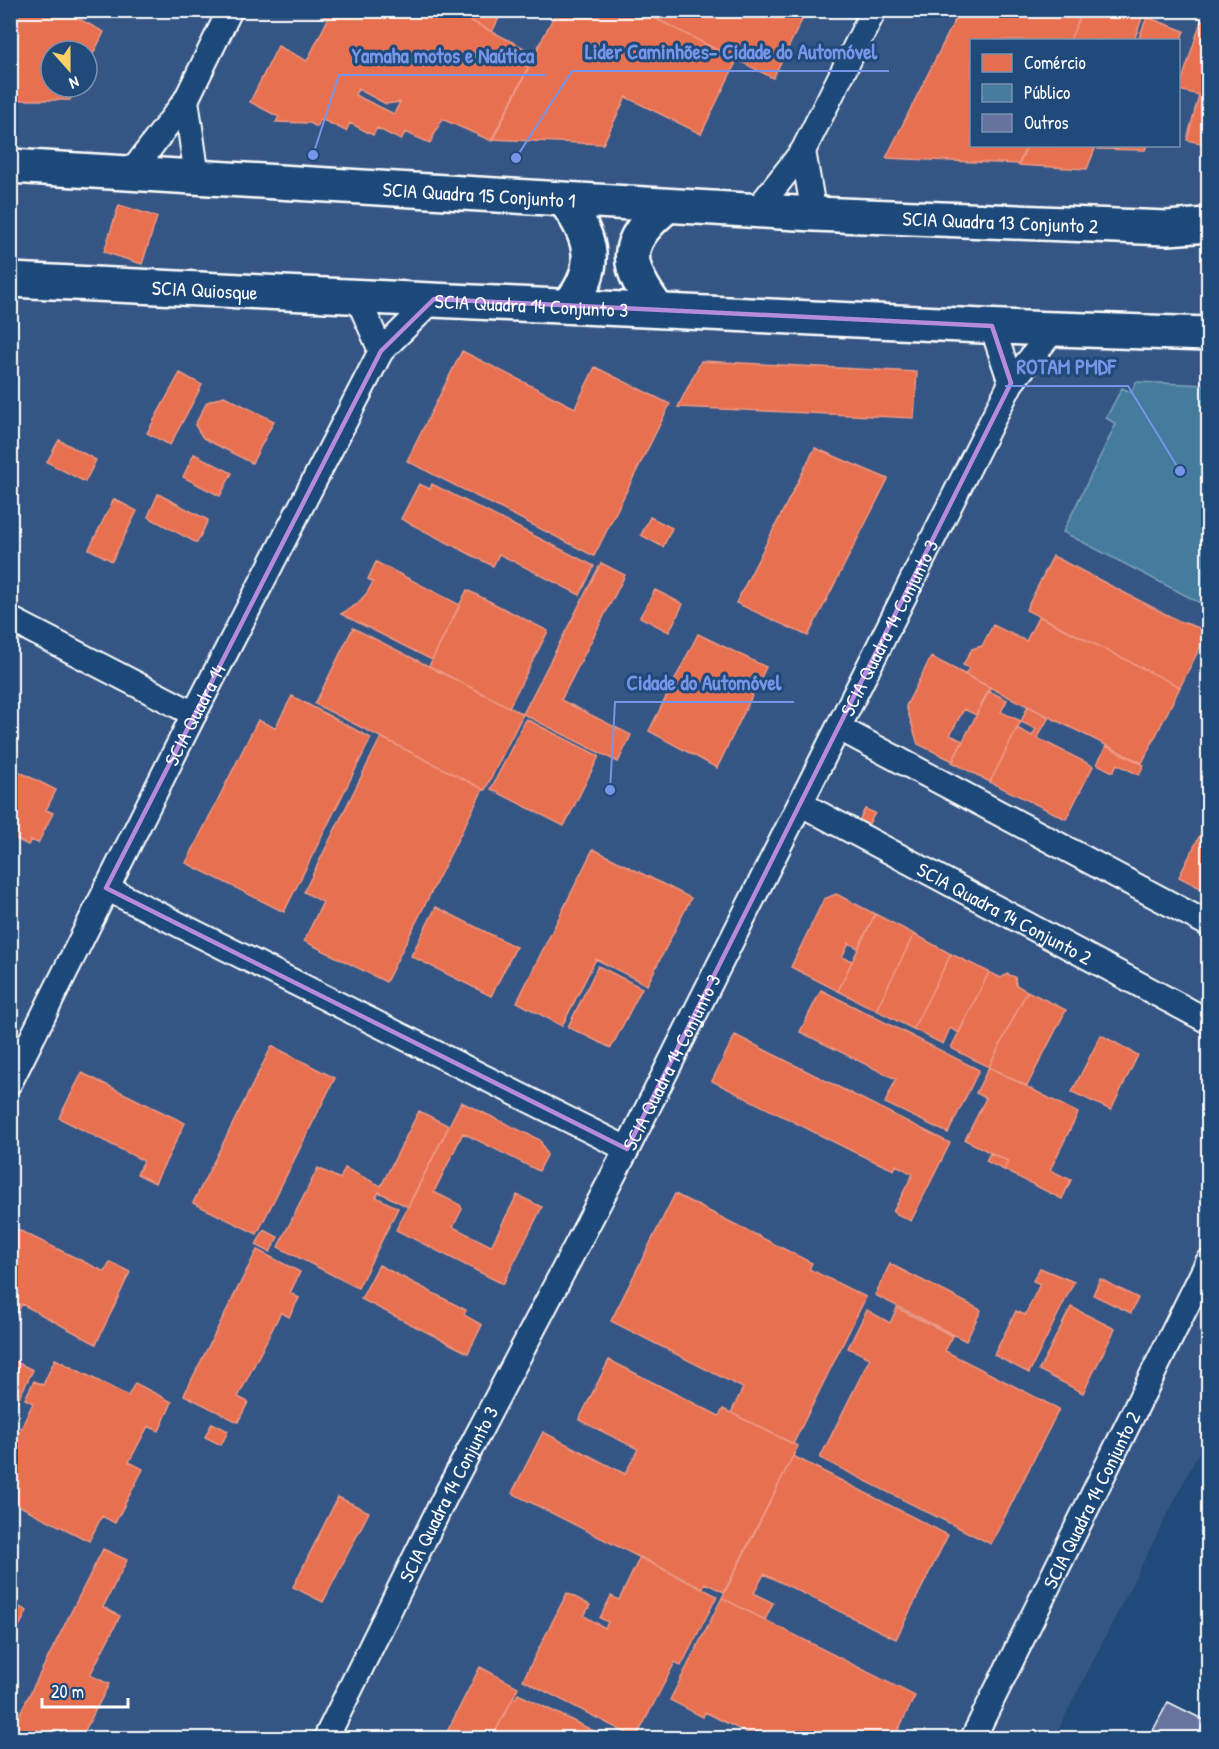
<svg xmlns="http://www.w3.org/2000/svg" width="1219" height="1749" viewBox="0 0 1219 1749" font-family="'Patrick Hand',sans-serif">
  <style>
    .built { fill: #355685; fill-rule: evenodd }
    .shops { fill: #e76f51; stroke: #ee9a85; stroke-width: 1.5; fill-rule: evenodd }
    .public { fill: #457b9d; stroke: #7da3ba; stroke-width: 1.5 }
    .building { fill: #67739e; stroke: #fff; stroke-width: 1.5 }
    .lines { fill: none; stroke-linecap: round; stroke-linejoin: round }
    .street-casing { stroke: #fff; stroke-width: 28 }
    .secondary-casing { stroke: #fff; stroke-width: 38 }
    .street { stroke: #1f4a7a; stroke-width: 24 }
    .secondary { stroke: #1f4a7a; stroke-width: 33 }
    .marked { fill: none; stroke: #b68bdc; stroke-width: 4.5; stroke-linejoin: round }
    .labels { text-anchor: middle; dominant-baseline: central; stroke-width: 6; stroke-linejoin: round; paint-order: stroke }
    .street-label { font-size: 20px; fill: #fff; stroke: #1f4a7a }
    .leader { fill: none; stroke: #7795e8; stroke-width: 2 }
    .callout-dot { fill: #7795e8; stroke: #1f4a7a; stroke-width: 2 }
    .callout-label { font-size: 21px; text-anchor: middle; font-weight: bold; fill: #7795e8; stroke: #1f4a7a; stroke-width: 6; stroke-linejoin: round; paint-order: stroke }
  </style>
  <rect width="100%" height="100%" fill="#1f4a7a"/>
  <filter id="ink" filterUnits="userSpaceOnUse"><feTurbulence type="fractalNoise" baseFrequency=".0167" numOctaves="2"/><feDisplacementMap in="SourceGraphic" scale="12" xChannelSelector="R" yChannelSelector="G"/><feConvolveMatrix kernelMatrix="1 2 1 2 8 2 1 2 1" color-interpolation-filters="sRGB"/></filter>
  <g filter="url(#ink)">
    <path class="built" d="M11,11H1208V1434L1054,1738H11ZM972,40H1178V146H972ZM51,51H87V87H51Z"/>
    <path class="shops" d="M10,10H62L104,32L87,66V51H51V87H76L70,100H10Z
      M314,10H450L524,48L517,61L529,67L492,141L442,119L430,143L405,132L401,140L377,128L373,135L350,123L346,131L321,119L317,127L310,123L276,122L279,117L250,102L278,46L307,61L328,19ZM358,89L386,104L400,102L394,114L355,95Z
      M450,10H503L492,32Z
      M557,10H639L737,60L701,134L626,97L603,144L492,139Z
      M639,10H807L773,78Z
      M960,10H1083L1070,40H972V146H1027L1019,164L886,158Z
      M1083,10H1145L1134,40H1070Z
      M1147,17L1184,31L1178,47V40H1138Z
      M1201,21L1208,22V145L1187,140L1199,95L1179,90Z
      M1027,146H1096L1087,169L1018,165Z
      M1099,146H1147L1145,150L1098,149Z
      M119,205L157,217L142,264L104,252Z
      M462,351L575,408L595,367L670,404L594,556L407,461Z
      M701,361L917,372L914,418L678,407Z
      M180,373L202,385L170,445L147,433Z
      M224,396L274,421L252,463L203,438L195,425L207,402Z
      M59,440L96,460L85,482L47,462Z
      M815,448L888,479L808,636L736,603Z
      M194,454L232,473L220,496L183,477Z
      M419,484L430,489L432,484L594,566L580,595L499,554L493,566L401,519Z
      M158,494L208,520L197,543L148,517Z
      M114,499L137,511L112,561L89,549Z
      M650,517L672,528L663,547L641,535Z
      M1053,556L1179,621L1208,631L1180,687L1026,610Z
      M376,562L460,605L432,660L341,614L356,605L367,593L373,582L368,579Z
      M601,563L625,575L561,700L631,735L618,762L523,714Z
      M467,590L548,631L509,707L429,666Z
      M655,590L683,604L669,632L640,617Z
      M1039,616L1180,687L1142,763L965,675L969,668L963,665L972,649L982,646L993,625L1026,641Z
      M353,628L523,714L485,790L315,704Z
      M698,634L766,667L717,768L649,731Z
      M931,657L990,687L976,715L964,709L950,735L963,741L953,761L918,744L906,706Z
      M989,691L1007,700L1001,712L1021,721L990,782L952,762Z
      M292,696L371,738L284,912L186,863L258,720L275,728Z
      M1028,706L1049,717L1037,738L1093,766L1066,819L990,782L1017,728L1032,736L1036,729L1021,722Z
      M526,719L599,756L564,826L491,789Z
      M381,737L483,789L386,982L304,941L323,902L304,892Z
      M1106,746L1144,765L1139,775L1117,764L1113,772L1097,764Z
      M10,767L56,790L46,810L53,813L38,843L31,840L28,845L10,836Z
      M865,809L875,813L868,825L859,821Z
      M1208,819V892L1179,877Z
      M593,849L691,898L647,985L596,959L562,1026L517,1002Z
      M836,894L875,914L858,948L849,943L842,957L852,961L838,991L791,967L824,899Z
      M436,907L516,947L491,996L411,956Z
      M875,914L914,934L876,1010L838,991Z
      M914,934L951,954L913,1029L876,1010Z
      M951,954L989,972L959,1033L950,1028L943,1044L913,1029Z
      M598,966L642,988L611,1048L568,1027Z
      M989,972L1001,978L1007,974L1015,977L1016,985L1027,991L989,1067L951,1048Z
      M821,990L979,1070L948,1133L885,1103L896,1079L800,1032Z
      M1027,991L1066,1010L1027,1086L989,1067Z
      M735,1035L950,1143L911,1221L893,1212L913,1174L896,1165L894,1170L854,1152L712,1081Z
      M1101,1035L1138,1055L1111,1110L1072,1092Z
      M272,1046L335,1078L257,1234L193,1203Z
      M989,1067L1078,1113L1050,1170L1071,1180L1062,1199L1004,1170L1008,1161L965,1140L986,1098L976,1093Z
      M82,1073L185,1123L155,1183L137,1174L144,1161L59,1118Z
      M461,1102L540,1140L547,1155L539,1171L463,1133L434,1192L460,1205L462,1209L453,1227L491,1246L517,1195L542,1207L503,1284L396,1230Z
      M419,1111L449,1126L408,1207L379,1192L376,1197L398,1208L358,1288L278,1247L318,1168L340,1179L345,1168L381,1186Z
      M990,1153L1008,1161L1004,1170L986,1161Z
      M675,1194L812,1263L809,1269L866,1297L793,1444L731,1413L743,1388L611,1321Z
      M10,1226L105,1272L110,1262L130,1272L96,1344L22,1304L16,1315L10,1312Z
      M264,1230L278,1237L270,1252L256,1245Z
      M257,1250L300,1272L290,1293L299,1298L289,1317L281,1312L238,1397L248,1402L238,1422L184,1395Z
      M890,1264L981,1310L966,1341L875,1295Z
      M379,1265L466,1310L464,1315L482,1325L468,1353L361,1299Z
      M1040,1268L1074,1282L1029,1373L994,1355L1016,1311L1025,1315L1040,1284L1033,1281Z
      M1100,1279L1138,1298L1131,1313L1093,1295Z
      M1071,1307L1115,1329L1083,1393L1039,1370Z
      M897,1308L953,1336L945,1351L1059,1409L991,1544L820,1458L870,1358L848,1348L867,1310L890,1323Z
      M10,1359L33,1370L10,1415Z
      M55,1359L128,1396L135,1383L172,1402L159,1431L148,1426L129,1462L143,1469L115,1523L102,1516L89,1541L10,1501V1433L17,1437L33,1403L25,1399L34,1381L43,1385Z
      M609,1360L719,1416L723,1409L798,1446L724,1592L705,1583L702,1589L512,1493L543,1432L625,1474L638,1449L579,1420Z
      M212,1423L228,1431L221,1445L205,1437Z
      M793,1456L948,1535L896,1639L764,1574L754,1593L773,1603L765,1620L722,1598Z
      M338,1497L369,1512L323,1602L293,1587Z
      M103,1549L127,1560L103,1607L120,1616L90,1675L109,1684L81,1738H10V1733Z
      M640,1557L717,1596L681,1666L675,1662L636,1738L523,1680L567,1593L590,1605L584,1616L605,1628L608,1622L600,1618L611,1596L619,1600Z
      M722,1598L915,1696L894,1738H757L705,1712L703,1717L670,1700Z
      M10,1602L27,1611L10,1644Z
      M480,1667L518,1687L513,1698L492,1738H444Z
      M518,1694L608,1738H492L513,1698L515,1699Z"/>
    <path class="public" d="M1136,382L1208,385V607L1063,532L1116,424L1106,418L1122,388L1131,392Z"/>
    <path class="building" d="M1168,1702L1208,1722V1738H1149Z"/>
    <g class="lines">
      <defs>
        <g id="street">
          <path d="M186,100L197,177"/>
          <path d="M803,151L814,214"/>
          <path d="M131,173L186,100L230,10"/>
          <path d="M756,211L803,151L874,10"/>
          <path d="M357,296L381,351"/>
          <path d="M992,326L1011,383"/>
          <path d="M10,619L194,714"/>
          <path d="M839,728L1208,924"/>
          <path id="s1" d="M801,804L1208,1021"/>
          <path d="M106,888L627,1149"/>
          <path id="s2" d="M10,1082L194,714L381,351L434,299"/>
          <path id="s3" d="M326,1738L444,1499L627,1149L1011,383L1055,328"/>
          <path id="s4" d="M973,1738L1208,1262"/>
        </g>
        <g id="secondary">
          <path id="s5" d="M10,166L814,214L1167,228L1208,225"/>
          <path d="M565,201C593,238 600,269 568,306"/>
          <path id="s6" d="M10,280L1025,328L1208,334"/>
          <path d="M658,310C624,264 621,243 667,206"/>
        </g>
      </defs>
      <use href="#street" class="street-casing"/>
      <use href="#secondary" class="secondary-casing"/>
      <use href="#street" class="street"/>
      <use href="#secondary" class="secondary"/>
    </g>
  </g>
  <path class="marked" d="M434,299L992,326L1011,383L627,1149L106,888L381,351Z"/>
  <g class="labels">
    <g class="street-label">
      <text stroke="none"><textPath href="#s5" startOffset="470">SCIA Quadra 15 Conjunto 1</textPath></text>
      <text stroke="none"><textPath href="#s5" startOffset="992">SCIA Quadra 13 Conjunto 2</textPath></text>
      <text stroke="none"><textPath href="#s6" startOffset="195">SCIA Quiosque</textPath></text>
      <text stroke="none"><textPath href="#s6" startOffset="522">SCIA Quadra 14 Conjunto 3</textPath></text>
      <text stroke="none"><textPath href="#s3" startOffset="1245">SCIA Quadra 14 Conjunto 3</textPath></text>
      <text stroke="none"><textPath href="#s2" startOffset="411">SCIA Quadra 14</textPath></text>
      <text stroke="none"><textPath href="#s1" startOffset="231">SCIA Quadra 14 Conjunto 2</textPath></text>
      <text stroke="none"><textPath href="#s3" startOffset="759">SCIA Quadra 14 Conjunto 3</textPath></text>
      <text stroke="none"><textPath href="#s3" startOffset="273">SCIA Quadra 14 Conjunto 3</textPath></text>
      <text stroke="none"><textPath href="#s4" startOffset="266">SCIA Quadra 14 Conjunto 2</textPath></text>
    </g>
  </g>
  <path class="leader" d="M516 158L572 71H889M313 155L339 75H546M1180 471L1128 386H1005M610 790L615 702H794"/>
  <g class="callout-dot">
    <circle cx="516" cy="158" r="6"/>
    <circle cx="313" cy="155" r="6"/>
    <circle cx="1180" cy="471" r="6"/>
    <circle cx="610" cy="790" r="6"/>
  </g>
  <g class="callout-label">
    <text x="731" y="59">Lider Caminhões- Cidade do Automóvel</text>
    <text x="443" y="63">Yamaha motos e Naútica</text>
    <text x="1066" y="374">ROTAM PMDF</text>
    <text x="704" y="690">Cidade do Automóvel</text>
  </g>
  <rect width="1219" height="1749" fill="none" stroke="#1f4a7a" stroke-width="36"/>
  <rect x="18" y="18" width="1183" height="1713" fill="none" stroke="#fff" stroke-width="2" filter="url(#ink)"/>
  <rect x="970" y="39" width="210" height="108" fill="#1f4a7a" stroke="#7992af" stroke-width="1.5"/>
  <rect x="982" y="54" width="30" height="18" fill="#e76f51" stroke="#7992af" stroke-width="1.5"/>
  <text x="1024" y="69" font-size="18" fill="#ffffff">Comércio</text>
  <rect x="982" y="84" width="30" height="18" fill="#457b9d" stroke="#7992af" stroke-width="1.5"/>
  <text x="1024" y="99" font-size="18" fill="#ffffff">Público</text>
  <rect x="982" y="114" width="30" height="18" fill="#67739e" stroke="#7992af" stroke-width="1.5"/>
  <text x="1024" y="129" font-size="18" fill="#ffffff">Outros</text>
  <g transform="translate(69 69) rotate(159)"><circle r="28" fill="#1f4a7a" stroke="#7992af" stroke-width="1.5"/>
  <path d="M0-4.5L10 22L0 15L-10 22Z" fill="#ffd166"/>
  <text y="-9" font-size="16" font-weight="bold" text-anchor="middle" fill="#ffffff">N</text>
  </g>
  <path d="M42 1698v9h86v-9" fill="none" stroke="#ffffff" stroke-width="3"/>
  <text x="51" y="1698" font-size="18" fill="#ffffff" stroke="#1f4a7a" stroke-width="4.5" paint-order="stroke">20 m</text>
</svg>
